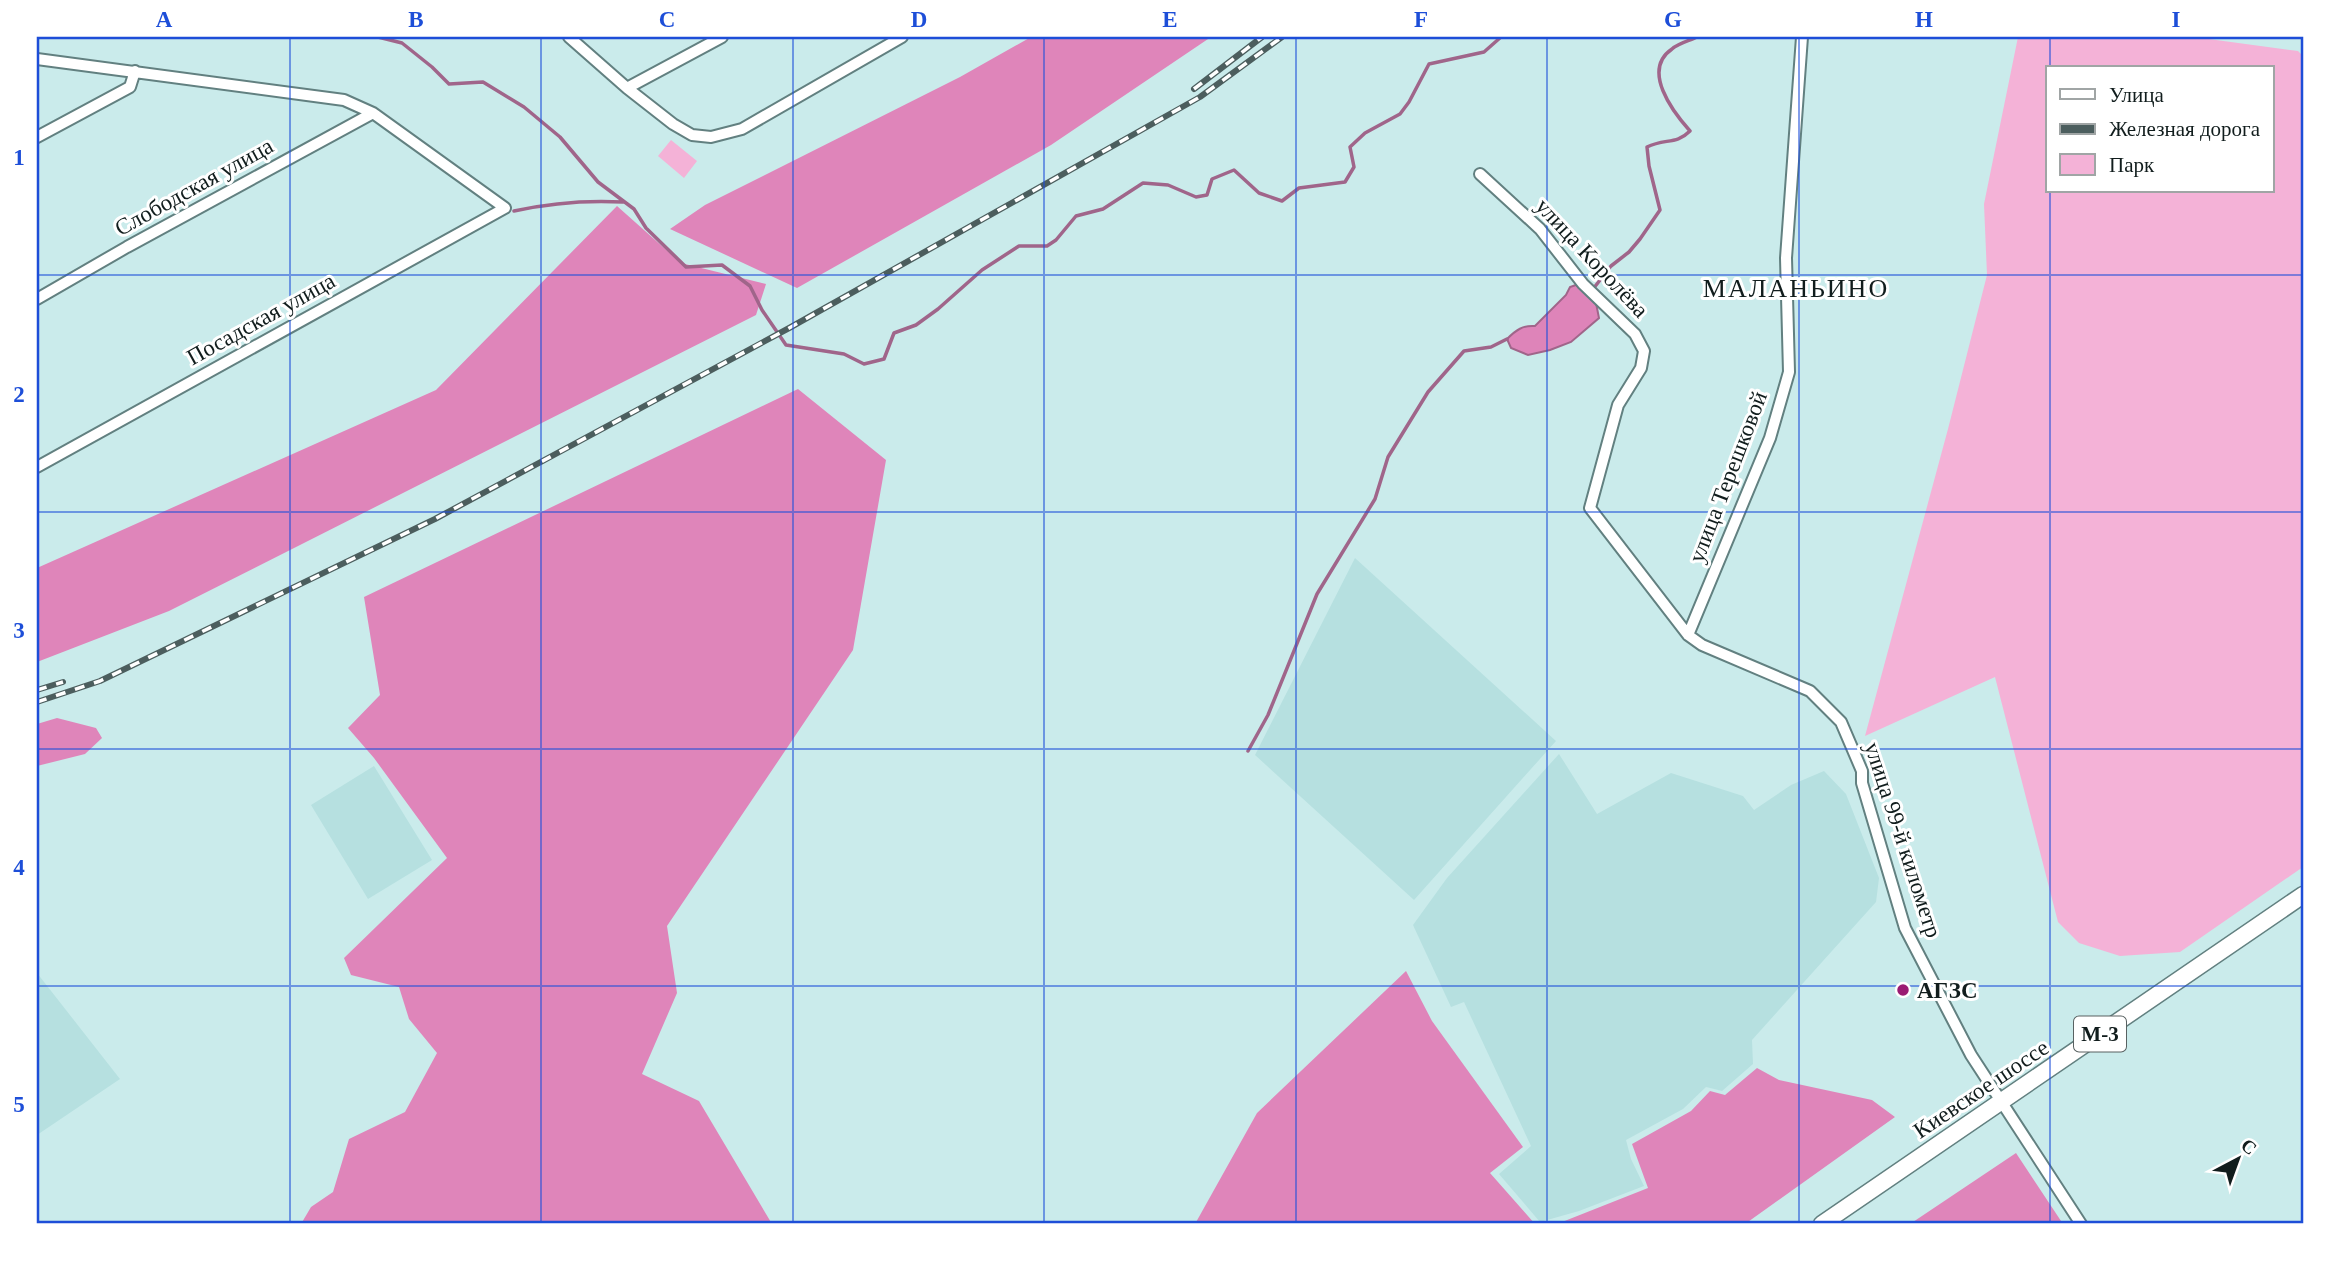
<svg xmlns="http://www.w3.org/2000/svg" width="2340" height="1261" viewBox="0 0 2340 1261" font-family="'Times New Roman',serif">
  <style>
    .built { fill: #b6e0e0 }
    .green { fill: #f4b2d7; fill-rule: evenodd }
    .forest { fill: #df85ba }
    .water { fill: #de84b9; stroke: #a0658a; stroke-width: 2 }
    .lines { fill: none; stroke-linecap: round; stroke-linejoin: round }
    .stream { stroke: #a0658a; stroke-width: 3.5 }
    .minor-casing { stroke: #628080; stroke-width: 14 }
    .highway-casing { stroke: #628080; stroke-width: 19 }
    .minor { stroke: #fff; stroke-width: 10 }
    .highway { stroke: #fff; stroke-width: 16 }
    .rail-casing { stroke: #4c5e5e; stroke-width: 6 }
    .rail { stroke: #fff; stroke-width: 3.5; stroke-dasharray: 10; stroke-linecap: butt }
    .grid { fill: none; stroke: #1d4ed8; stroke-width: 2; stroke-opacity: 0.55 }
    .poi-dot { fill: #9a1b72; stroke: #fff; stroke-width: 2.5 }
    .labels { text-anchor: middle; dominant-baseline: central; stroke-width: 6; stroke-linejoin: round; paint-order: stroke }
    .shield { fill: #fff; stroke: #586161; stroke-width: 2 }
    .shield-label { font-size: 21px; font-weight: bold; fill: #111d1d }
    .street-label { font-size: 23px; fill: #111d1d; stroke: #fff }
    .poi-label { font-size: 23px; font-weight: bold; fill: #111d1d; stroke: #fff; text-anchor: start }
    .quarter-label { font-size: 26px; letter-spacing: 2px; fill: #111d1d; stroke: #fff }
    .neatline { fill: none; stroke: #1d4ed8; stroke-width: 2.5 }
    .grid-label { font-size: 23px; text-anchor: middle; font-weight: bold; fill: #1d4ed8 }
  </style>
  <rect width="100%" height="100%" fill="#caebeb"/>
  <path class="built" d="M1355,558L1556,741L1414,900L1255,755Z
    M1559,754L1597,814L1671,773L1743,796L1754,810L1791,785L1824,771L1846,794L1879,878L1876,902L1752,1040L1753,1064L1722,1091L1706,1087L1683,1109L1626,1140L1631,1159L1644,1186L1579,1211L1540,1222L1499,1174L1531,1146L1464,1002L1451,1007L1413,925L1447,878Z
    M374,766L432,860L368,899L311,805Z
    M37,973L120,1079L37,1135Z"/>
  <path class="green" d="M2018,37H2194L2298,51L2303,56V867L2180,952L2120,956L2079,943L2058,922L1995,677L1865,736L1948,429L1987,275L1984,204ZM2048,68H2272V191H2048Z
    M671,140L697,161L684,178L658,156Z"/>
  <path class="forest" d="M1031,37H1211L1051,145L797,288L670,229L705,205L960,77Z
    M617,206L681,263L766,284L756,315L169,611L37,662V568L436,390Z
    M798,389L886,460L853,650L667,926L677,993L642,1074L699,1101L772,1224H301L311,1207L333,1192L349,1139L405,1112L437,1053L409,1019L399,987L351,975L344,958L447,858L374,758L348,728L380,695L364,597Z
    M57,718L96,728L102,738L85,754L37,766V724Z
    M1406,971L1432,1021L1523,1147L1490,1173L1535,1224H1195L1257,1113Z
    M1757,1068L1779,1080L1872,1100L1895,1117L1745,1224H1557L1648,1188L1632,1144L1691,1111L1710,1091L1725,1095Z
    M2016,1153L2063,1224H1910Z"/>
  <path class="water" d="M1576,285L1596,303L1599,318L1571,342L1550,350L1528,355L1511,348L1507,339C1516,330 1523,325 1535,326L1566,295L1570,287Z"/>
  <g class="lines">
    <path class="stream" d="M316,37H326
      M378,37L402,43L432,67L449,84L483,82L524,107L560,137L598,182L634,209L646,228L686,267L722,265L750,286L762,310L786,345L844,354L864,364L884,359L894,333L916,325L938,309L982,270L1019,246H1047L1056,240L1076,216L1103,209L1143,183L1168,185L1196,197L1207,195L1212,179L1234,170L1259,193L1282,201L1299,188L1345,182L1354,167L1350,147L1365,133L1400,114L1409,102L1429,64L1484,52L1501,37
      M514,211C550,203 586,200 623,202
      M1593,289L1611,266L1629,252L1640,239L1660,210L1649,166L1647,147C1665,138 1676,145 1690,131C1673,112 1641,70 1672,49C1679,43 1689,41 1697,37
      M1248,751L1268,715L1317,594L1375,499L1388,457L1428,392L1464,351L1491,347L1507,339"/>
    <defs>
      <path id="minor" d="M569,37L627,88L673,124L692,135L711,137L742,129L902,37
        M37,59L344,100L373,113L505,208L37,467
        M627,88L722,37
        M37,137L130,87L135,71
        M1480,174L1540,229L1583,284L1635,334L1644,351L1641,368L1618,405L1590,508L1688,635L1702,645L1810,691L1841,722L1862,771V783L1905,928L1971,1055L2081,1224
        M37,299L127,247L373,113
        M1688,635L1770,438L1789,372L1786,258L1802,37"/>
      <path id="highway" d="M1822,1224L2303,895"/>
    </defs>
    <use href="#minor" class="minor-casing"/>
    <use href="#highway" class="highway-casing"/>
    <use href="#minor" class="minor"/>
    <use href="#highway" class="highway"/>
    <defs>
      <path id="rail" d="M1194,89L1262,37
        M37,690L63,682
        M37,702L100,681L435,519L791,327L1200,97L1282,37"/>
    </defs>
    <use href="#rail" class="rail-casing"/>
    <use href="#rail" class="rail"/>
  </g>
  <path class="grid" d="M290,37V1224M541,37V1224M793,37V1224M1044,37V1224M1296,37V1224M1547,37V1224M1799,37V1224M2050,37V68M2050,191V1224M37,275H2303M37,512H2303M37,749H2303M37,986H2303"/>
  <circle class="poi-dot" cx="1903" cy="990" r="7"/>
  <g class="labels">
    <rect class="shield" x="2074" y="1016.5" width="52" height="35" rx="5"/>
    <g class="shield-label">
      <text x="2100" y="1034">М-3</text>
    </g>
    <g class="street-label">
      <text transform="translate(194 187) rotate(-29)">Слободская улица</text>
      <text transform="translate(1592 258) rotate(47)">улица Королёва</text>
      <text transform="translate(261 319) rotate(-29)">Посадская улица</text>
      <text transform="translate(1728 477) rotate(-69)">улица Терешковой</text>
      <text transform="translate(1903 840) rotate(72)">улица 99-й километр</text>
      <text transform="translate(1981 1089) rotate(-34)">Киевское шоссе</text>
    </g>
    <g class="poi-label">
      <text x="1917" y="990">АГЗС</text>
    </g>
    <g class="quarter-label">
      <text x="1796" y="288">МАЛАНЬИНО</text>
    </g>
  </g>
  <rect width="2340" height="1261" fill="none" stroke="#ffffff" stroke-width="77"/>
  <rect x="2046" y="66" width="228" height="126" fill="#ffffff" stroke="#a0a5a5" stroke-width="2"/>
  <rect x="2060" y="89" width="35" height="10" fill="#ffffff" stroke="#a0a5a5" stroke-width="2"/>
  <text x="2109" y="102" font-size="21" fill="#111d1d">Улица</text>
  <rect x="2060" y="124" width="35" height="10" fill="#4c5e5e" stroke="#a0a5a5" stroke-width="2"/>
  <text x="2109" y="136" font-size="21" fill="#111d1d">Железная дорога</text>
  <rect x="2060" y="154" width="35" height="21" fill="#f4b2d7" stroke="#a0a5a5" stroke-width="2"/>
  <text x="2109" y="172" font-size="21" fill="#111d1d">Парк</text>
  <g transform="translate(2238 1159) rotate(41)" stroke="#ffffff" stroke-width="5" paint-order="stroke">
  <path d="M0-5L12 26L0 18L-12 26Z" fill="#111d1d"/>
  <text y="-10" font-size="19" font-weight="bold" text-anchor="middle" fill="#111d1d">С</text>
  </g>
  <rect x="38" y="38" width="2264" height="1184" class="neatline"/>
  <g class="grid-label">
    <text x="164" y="27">A</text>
    <text x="416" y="27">B</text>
    <text x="667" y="27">C</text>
    <text x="919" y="27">D</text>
    <text x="1170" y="27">E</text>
    <text x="1421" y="27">F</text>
    <text x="1673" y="27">G</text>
    <text x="1924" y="27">H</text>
    <text x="2176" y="27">I</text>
    <text x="19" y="165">1</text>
    <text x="19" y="402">2</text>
    <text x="19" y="638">3</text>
    <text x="19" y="875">4</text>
    <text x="19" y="1112">5</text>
  </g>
</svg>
